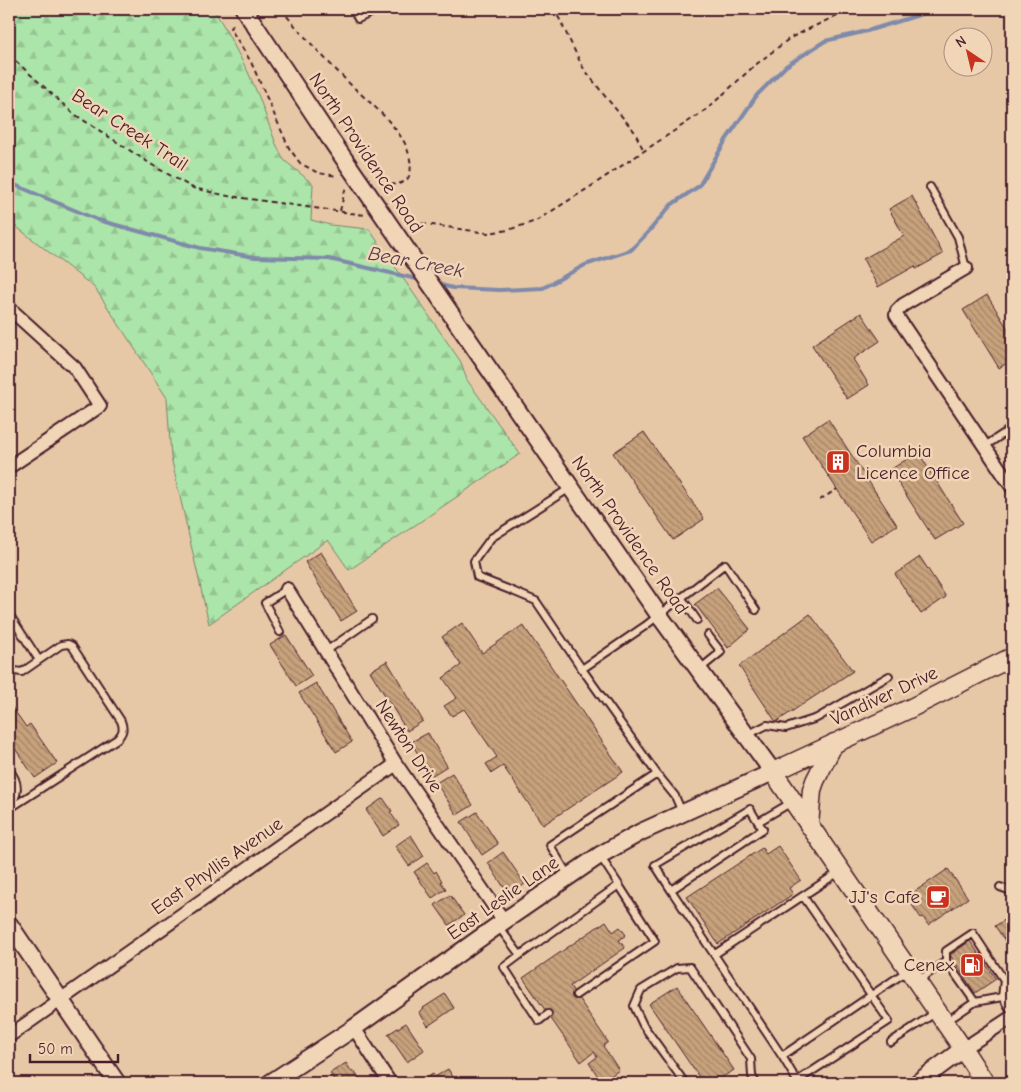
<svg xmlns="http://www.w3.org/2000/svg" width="1021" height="1092" viewBox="0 0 1021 1092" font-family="'Comic Neue',sans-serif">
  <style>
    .forest { fill: url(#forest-firs); stroke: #7a826a }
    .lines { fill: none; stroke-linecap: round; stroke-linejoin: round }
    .stream { stroke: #7f8aaa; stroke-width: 4 }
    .building { fill: url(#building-back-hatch); stroke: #4a1f2b }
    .service-casing { stroke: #4a1f2b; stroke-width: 10 }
    .minor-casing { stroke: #4a1f2b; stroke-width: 16 }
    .tertiary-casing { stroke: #4a1f2b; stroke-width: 20 }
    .secondary-casing { stroke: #4a1f2b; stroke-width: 21 }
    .path { stroke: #4a1f2b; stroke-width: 2; stroke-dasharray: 5 4; stroke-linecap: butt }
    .service { stroke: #f0d5b7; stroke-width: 6 }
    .minor { stroke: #f0d5b7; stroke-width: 12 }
    .tertiary { stroke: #f0d5b7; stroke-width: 16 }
    .secondary { stroke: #f0d5b7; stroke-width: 18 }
    .tertiary-bridge-casing { stroke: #4a1f2b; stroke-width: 20; stroke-linecap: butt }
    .tertiary-bridge { stroke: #f0d5b7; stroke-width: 16 }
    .labels { text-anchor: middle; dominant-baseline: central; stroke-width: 5; stroke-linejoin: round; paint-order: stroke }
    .street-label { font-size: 19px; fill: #4a1f2b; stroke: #f0d5b7 }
    .poi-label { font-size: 19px; fill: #4a1f2b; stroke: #f0d5b7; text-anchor: end }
    .water-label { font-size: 20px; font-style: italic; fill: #573a4b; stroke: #f0d5b7 }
  </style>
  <defs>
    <pattern id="forest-firs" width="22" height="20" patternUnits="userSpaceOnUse" patternTransform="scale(1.25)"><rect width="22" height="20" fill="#abe5a9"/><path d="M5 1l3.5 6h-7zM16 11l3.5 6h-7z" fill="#95c492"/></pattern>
    <pattern id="building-back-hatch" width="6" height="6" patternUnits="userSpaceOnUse" patternTransform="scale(1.25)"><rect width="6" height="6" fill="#c7a27c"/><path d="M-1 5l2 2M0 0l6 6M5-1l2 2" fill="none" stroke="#a48366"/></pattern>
  </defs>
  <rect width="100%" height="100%" fill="#e6c8a7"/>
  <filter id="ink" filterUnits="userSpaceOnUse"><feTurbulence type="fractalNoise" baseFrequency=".02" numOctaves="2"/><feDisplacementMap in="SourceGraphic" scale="10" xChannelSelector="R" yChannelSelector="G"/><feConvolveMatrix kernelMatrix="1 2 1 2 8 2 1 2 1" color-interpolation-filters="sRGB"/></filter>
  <g filter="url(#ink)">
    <path class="forest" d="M9,9H213L222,23L248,72L259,97L276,144L284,160L313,184L311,220L330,225L369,229L461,362L467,380L520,454L349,570L328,540L209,624L171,457L167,398L95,288L9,221Z"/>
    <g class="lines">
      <path class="stream" d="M9,181L15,185L98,220L200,248L255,257L329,259L421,280
        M437,284L453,288L500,290L543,288L585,265L631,250L650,230L671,205L699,186L726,140L757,95L786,66L825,41L867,31L919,15L933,9"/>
    </g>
    <path class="building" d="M912,196L943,254L916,269L915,266L878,287L863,259L904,236L889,209Z
      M987,295L1012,336V360L999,368L963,310Z
      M861,313L880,341L853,359L869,385L847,399L812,345Z
      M828,419L897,525L871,541L802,436Z
      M644,432L704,519L673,540L613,453Z
      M918,452L963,523L935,540L890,470Z
      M321,552L357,611L341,621L305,562Z
      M920,557L946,597L921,614L895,574Z
      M717,588L750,629L728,648L695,604Z
      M810,614L853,671L776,722L739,666Z
      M462,623L482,653L523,625L623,772L543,825L503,766L492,773L486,764L497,757L464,709L452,716L444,706L457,698L443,678L461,665L442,637Z
      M286,635L312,676L296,686L270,645Z
      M387,661L423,721L407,731L370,671Z
      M316,683L352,742L336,752L299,693Z
      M9,703L26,727L30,724L57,763L35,778L14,747L9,766Z
      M428,733L447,766L431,776L411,742Z
      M452,773L473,805L457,815L436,783Z
      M383,798L392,811L390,812L399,825L383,836L366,810Z
      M477,812L498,844L482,855L461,822Z
      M411,835L424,856L409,866L395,846Z
      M778,846L801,880L789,888L793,894L718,944L687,897L762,848L766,854Z
      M503,852L525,884L509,895L488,863Z
      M427,863L434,873L436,871L442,881L441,882L446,889L432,898L414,872Z
      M948,869L968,898L928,925L923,917L921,918L912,905L913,904L908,896Z
      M450,895L464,915L449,925L435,905Z
      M1012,915V951L995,926Z
      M606,921L613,932L620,927L626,935L619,940L625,948L570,986L608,1042L603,1046L619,1070L602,1082L589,1063L597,1057L594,1052L581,1062L523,978Z
      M970,941L996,979L975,993L950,955Z
      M677,986L734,1070L713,1083H703L649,1004Z
      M445,994L454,1008L428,1026L419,1012L424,1009L423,1008Z
      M406,1023L424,1050L407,1062L388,1034Z
      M346,1063L352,1072L354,1071L362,1083H336L330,1073Z
      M448,1069L457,1083H421L420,1082L433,1074L435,1077Z"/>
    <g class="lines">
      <defs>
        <path id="service" d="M353,9L358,19L379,9
          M930,187L958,237L966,268
          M985,446L1012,428
          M681,597L697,620
          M9,614L39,660
          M280,632L265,603L287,589
          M326,651L372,619
          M9,663L14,671L22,672L61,645L68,644L72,646L121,721C124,729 123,733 117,739L9,809
          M582,669L645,626L725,564L756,610
          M700,669L721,652L708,635
          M1012,696V701
          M747,735L767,725L786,728L817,718L889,676
          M9,770C19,781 20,795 9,806
          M657,774L675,796L682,812
          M758,822L763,829L671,890L655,865L750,809L758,822L792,802
          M568,875L550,845L657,774L582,669L536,601L510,590L477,577L474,561L491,538L570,488
          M1000,887L1011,891L1012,893
          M671,890L782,1056L907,971
          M498,926L520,955L619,885L600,856
          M715,954L839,872
          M520,955L504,967L539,1021L548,1014
          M946,961L975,1002
          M1004,980L1012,975
          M918,981L946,961V951L973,933L1004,980L1002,997L1012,1012
          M576,995L655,941L619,885
          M947,1021L975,1002L1002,997L1012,990
          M891,1042L935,1013
          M782,1056L797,1081
          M685,1083L643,1025L634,1006L641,990L677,968L690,967L751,1059L752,1076L756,1083
          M798,1083L797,1081L889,1021L803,896"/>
        <path id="minor" d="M966,268L903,305L897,311L896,315L1012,487
          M9,308L75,368L100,406L9,467
          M287,589L396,764L504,921
          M354,1028L390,1083
          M9,1036L396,764
          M963,1049L1012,1017"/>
        <path id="tertiary" d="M244,9L329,137
          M9,924L117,1083
          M270,1083L354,1028L504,921L600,855L641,832L773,772L659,615L500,385
          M917,1083L963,1049"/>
        <path id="secondary" d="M809,825L812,790L815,781L834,743
          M985,1083L963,1049L773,772L911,708L1012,657"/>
      </defs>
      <use href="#service" class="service-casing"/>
      <use href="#minor" class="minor-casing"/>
      <use href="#tertiary" class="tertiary-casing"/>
      <use href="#secondary" class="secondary-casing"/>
      <path class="path" d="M281,9C303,36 326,60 351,85C368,101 388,117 401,137C409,147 418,179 401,183C394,186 385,183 378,182
        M552,9L559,18L582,66L604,95L634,131L644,151
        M233,25L230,28L251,62L289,148L300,163L318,173L338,176
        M9,55L74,114L157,168L193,188L228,196L365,215
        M340,211L346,186
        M404,221L488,233L508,230L536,221L590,187L707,109L754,66L790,38L850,9
        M820,500L837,489"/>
      <use href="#service" class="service"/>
      <use href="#minor" class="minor"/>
      <use href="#tertiary" class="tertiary"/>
      <use href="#secondary" class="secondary"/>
      <defs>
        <path id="tertiary-bridge" d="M329,137L500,385"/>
      </defs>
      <use href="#tertiary-bridge" class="tertiary-bridge-casing"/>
      <use href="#tertiary-bridge" class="tertiary-bridge"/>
    </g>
  </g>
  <defs>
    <symbol id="building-square" viewBox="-11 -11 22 22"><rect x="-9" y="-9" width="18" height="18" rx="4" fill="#c8321e" stroke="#f0d5b7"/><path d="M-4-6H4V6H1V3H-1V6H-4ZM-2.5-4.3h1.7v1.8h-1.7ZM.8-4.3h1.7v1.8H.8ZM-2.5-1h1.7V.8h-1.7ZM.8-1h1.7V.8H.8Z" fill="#fff"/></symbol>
    <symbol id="cafe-square" viewBox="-11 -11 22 22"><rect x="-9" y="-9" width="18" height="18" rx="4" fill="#c8321e" stroke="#f0d5b7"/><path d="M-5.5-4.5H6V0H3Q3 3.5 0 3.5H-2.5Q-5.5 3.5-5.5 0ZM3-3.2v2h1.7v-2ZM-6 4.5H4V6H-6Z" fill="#fff"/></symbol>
    <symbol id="fuel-square" viewBox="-11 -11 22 22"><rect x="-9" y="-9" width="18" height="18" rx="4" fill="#c8321e" stroke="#f0d5b7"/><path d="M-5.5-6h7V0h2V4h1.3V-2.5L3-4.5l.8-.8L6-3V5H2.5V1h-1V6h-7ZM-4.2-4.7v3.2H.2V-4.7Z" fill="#fff"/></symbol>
  </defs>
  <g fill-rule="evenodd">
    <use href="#building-square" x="824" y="448" width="28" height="28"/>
    <use href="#cafe-square" x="924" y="883" width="28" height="28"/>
    <use href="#fuel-square" x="958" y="951" width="28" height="28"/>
  </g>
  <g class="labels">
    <g class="street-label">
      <text transform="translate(130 130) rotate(33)">Bear Creek Trail</text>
      <text transform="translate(366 153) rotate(56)">North Providence Road</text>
      <text transform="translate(630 535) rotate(55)">North Providence Road</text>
      <text transform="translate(884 696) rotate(-25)">Vandiver Drive</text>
      <text transform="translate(409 746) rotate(57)">Newton Drive</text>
      <text transform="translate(217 866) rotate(-35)">East Phyllis Avenue</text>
      <text transform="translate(503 898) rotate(-35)">East Leslie Lane</text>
    </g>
    <g class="poi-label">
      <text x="856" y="451" text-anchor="start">Columbia<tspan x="856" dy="22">Licence Office</tspan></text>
      <text x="920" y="897">JJ's Cafe</text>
      <text x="954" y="965">Cenex</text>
    </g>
    <g class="water-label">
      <text transform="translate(416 262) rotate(11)">Bear Creek</text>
    </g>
  </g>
  <rect width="1021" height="1092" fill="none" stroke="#f0d5b7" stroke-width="30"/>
  <rect x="15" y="15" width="991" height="1062" fill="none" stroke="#4a1f2b" stroke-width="2" filter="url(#ink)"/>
  <g transform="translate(968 52) rotate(325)"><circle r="24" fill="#f0d5b7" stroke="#ae8c7f"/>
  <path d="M0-4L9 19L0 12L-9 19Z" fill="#c8321e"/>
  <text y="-8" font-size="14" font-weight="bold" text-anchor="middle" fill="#4a1f2b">N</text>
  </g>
  <path d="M30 1054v8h88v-8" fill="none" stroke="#4a1f2b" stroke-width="2.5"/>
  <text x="38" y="1054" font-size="15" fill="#4a1f2b" stroke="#f0d5b7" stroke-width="4" paint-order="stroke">50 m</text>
</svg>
